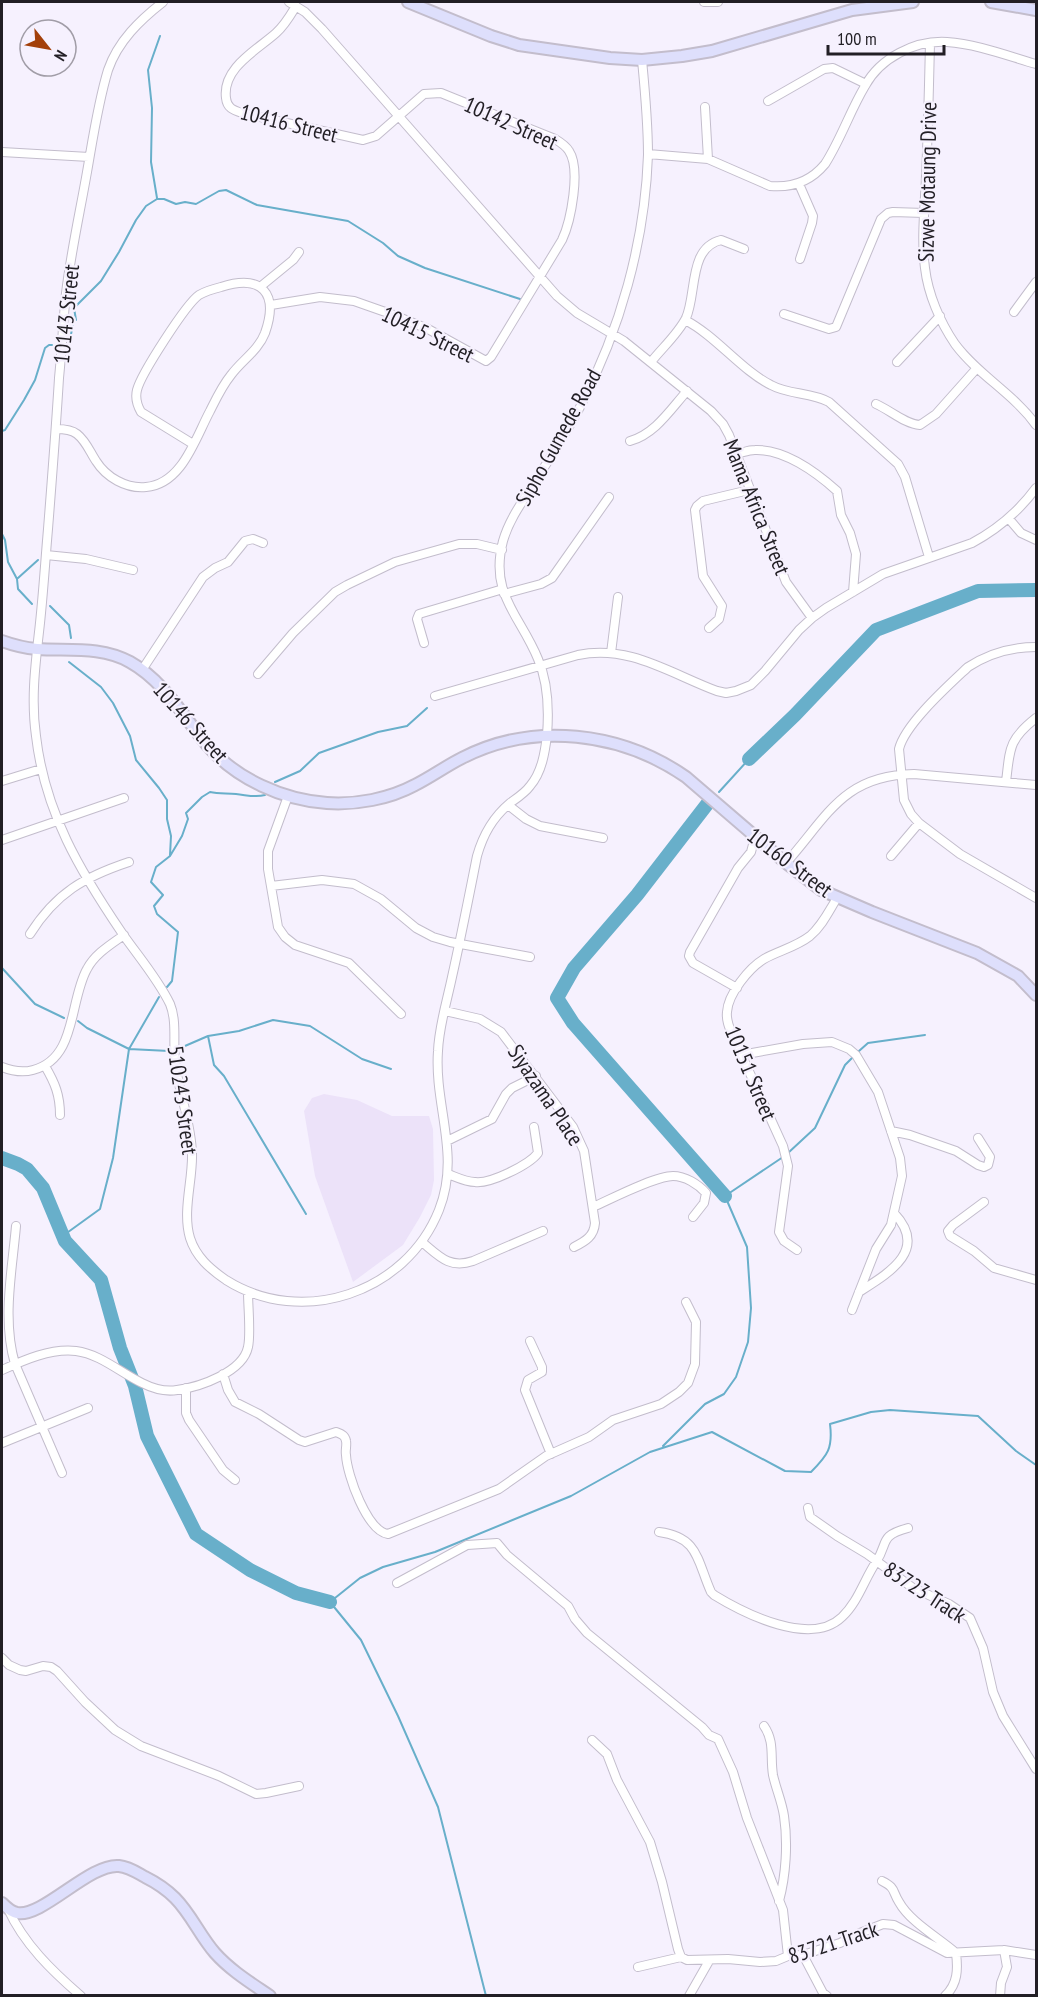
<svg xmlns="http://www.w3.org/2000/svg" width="1038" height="1997" viewBox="0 0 1038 1997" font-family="'PT Sans Narrow',sans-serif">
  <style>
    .built { fill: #ece2f9 }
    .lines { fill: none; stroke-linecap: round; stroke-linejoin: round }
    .stream { stroke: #68afca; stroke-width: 2 }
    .river { stroke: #68afca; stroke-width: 14 }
    .street-casing { stroke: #c3bdcc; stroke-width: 10 }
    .secondary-casing { stroke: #c3bdcc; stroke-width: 14 }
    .street { stroke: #fff; stroke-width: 8 }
    .secondary { stroke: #dedffc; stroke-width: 10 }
    .labels { text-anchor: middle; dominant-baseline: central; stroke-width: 4.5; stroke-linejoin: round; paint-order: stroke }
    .street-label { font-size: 22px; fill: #221f25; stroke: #f6f1fe }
  </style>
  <rect width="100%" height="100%" fill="#f6f1fe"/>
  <path class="built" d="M324,1094L357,1100L392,1116H429L433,1129L434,1180L431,1195L420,1217L403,1245L353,1282L315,1176L304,1111L312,1098Z"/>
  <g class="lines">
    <path class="stream" d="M157,198L151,162L152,108L148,70L160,36
      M76,320L74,308L101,281L119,252L136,220L146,206L157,199H164L176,204L185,202L196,204L219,191L226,190L257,205L348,221L383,243L398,256L425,268L520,299
      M66,348H68L73,325
      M2,431L5,430L24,400L35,380L45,348L49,345H52
      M2,534L5,540L8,562L17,579L18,589L32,604
      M18,578L38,560
      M50,606L69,625L71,638
      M69,662L101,687L113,703L130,736L136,760L159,788L167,800V819L171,836L170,855
      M275,782L300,771L319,753L378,732L407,726L427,708
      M719,792L749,759
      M2,968L35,1004L64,1018
      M167,987L172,981L178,932L157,914L154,906L163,895L151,882L156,867L170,856L182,836L188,819L186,813L202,797L210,792C219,794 227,793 236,794C247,795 255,798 265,795
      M78,1021L87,1028L129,1049L169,1051
      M208,1036L214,1065L224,1076L306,1214
      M178,1049L208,1036L239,1031L273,1020L310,1026L362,1059L391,1069
      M788,1153L815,1128L845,1065L859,1051L868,1043L925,1035
      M64,1235L100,1209L113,1158L129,1049L159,997
      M663,1446L705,1404L724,1394L736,1377L748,1342L751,1308L747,1247L725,1196L783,1157
      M486,1996L438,1807L398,1716L361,1640L330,1602L360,1578L383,1567L435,1552L571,1496L650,1452L712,1432L785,1471L811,1472C828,1455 833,1448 830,1424L871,1412L890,1410L978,1416L1016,1451L1036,1465"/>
    <path class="river" d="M749,759L795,715L876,630L978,591L1036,590
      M708,803L637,895L574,968L557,998L573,1023L725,1196
      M2,1158L18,1164L27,1169L43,1188L65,1241L101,1280L120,1348L135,1386L147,1436L196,1534L250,1570L296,1593L330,1602"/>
    <defs>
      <path id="street" d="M163,2C140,20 118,41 108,70C98,103 93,138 87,172C80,212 71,252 66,293C63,321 62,349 59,378C56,428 52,478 48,529C45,563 43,598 39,632C35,667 31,701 36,736C45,813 80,871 122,933C138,956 158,979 170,1004C177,1021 173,1042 175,1060C178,1091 191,1121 192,1153C193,1180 182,1211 190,1238C196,1257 210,1269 226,1280C302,1328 406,1293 439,1210C461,1155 434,1106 438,1051C439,1026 447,1001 452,977C461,937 469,896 477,856C483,835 492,818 510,803C517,798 525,793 530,786C542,772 545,752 547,735C549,710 548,682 538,659C520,615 489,594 503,541C509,520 522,502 533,485C549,459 566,434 580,407C620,330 645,242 648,155C648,123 645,91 642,60
        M289,2L305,12L322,29L557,296L577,313L624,341L711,411L723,424L729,435L786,582L812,618
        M704,2H718
        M930,43C929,87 928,132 926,176C925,206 921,238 925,268C928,294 940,322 955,344C978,375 1014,394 1036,425
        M768,101L824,69L833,68L866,84
        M705,107L708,159
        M2,152L89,157
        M648,154L708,159L770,186C792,188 811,181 825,164C841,139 850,111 865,86C880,58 915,40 947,42C977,44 1008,56 1036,64
        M799,184L813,216L812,223L800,259
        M260,287L293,260L299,252
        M271,305L320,297L354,301L391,314L428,329L486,361L491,357L562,240C571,221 581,169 569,151C566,146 560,142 555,139L441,93L424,94L376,136L363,140L242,113C233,110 227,108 226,98C222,68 257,50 276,33C285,25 290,16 296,6
        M1014,312L1036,282
        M784,314L829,329L836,327L881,219L888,213L893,212L924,213
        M685,320C716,336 741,370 771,385C789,395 811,392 829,402L898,464L905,477L929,557
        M651,362C662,348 678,334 686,318C697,294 688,248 721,240L744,249
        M897,362L940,316
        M876,404C890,410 905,424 920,425L936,414L977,368
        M56,429C63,429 72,430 77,434C86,441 90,452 96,461C106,477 126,489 146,487C182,484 195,439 210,411C216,399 222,386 231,375C242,360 258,351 265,333C279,293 262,274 221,287C213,289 206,291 199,295C186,304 141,374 137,390C135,398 137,405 141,412L193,444
        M630,441C655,434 670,410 687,391
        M736,454C742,453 748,450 755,450C784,449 816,472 837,491L841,515L850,533L856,554L853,592
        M1009,519L1021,533L1036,540
        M46,555L86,559L133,570
        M504,594L541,584L552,578L609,497
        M709,628L719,619L722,606L703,576L695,510L697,506L703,501L749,490
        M424,643L417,619L419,614L503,589
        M1036,647C1012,647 988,654 968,667C949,685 905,724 899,749L904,800L911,814L919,823L960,854L1036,898
        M611,653L618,597
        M142,670L203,577L215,568L228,562L245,541L253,539L263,543
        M258,674L293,633L335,592L347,585L395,562L459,544H477L502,550
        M435,696L578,655C629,644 671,674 717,691L726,693L736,691L751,685L765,671L799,630L812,618L826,608L883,574L972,543C998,529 1019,511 1036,488
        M2,781L41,769
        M1006,782C1010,749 1008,740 1036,718
        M288,796L268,851V869L278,927L285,937L295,945L349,963L401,1014
        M508,805L526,819L540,826L603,838
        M2,840L124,798
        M891,856L919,823
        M786,863C827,817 843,775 914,774L1036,785
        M271,886L322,880L354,884L381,899L416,928L433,937L450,942L530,957
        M30,934C56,893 84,877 129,862
        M737,988L693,963L689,956L690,952L738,868L751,852L755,837
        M445,1011L480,1019L501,1032L573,1127L584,1151L595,1223C594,1236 586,1241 574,1247
        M741,1055L803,1044L832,1042L849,1049L856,1055L878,1092L900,1158L902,1176L891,1225L876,1249L852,1310
        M45,1066C55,1083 60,1095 60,1115
        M2,1067C12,1071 22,1073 33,1070C77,1059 69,1001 87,969C95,954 110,945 124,935
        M891,1131L910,1135L956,1151L978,1165L984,1167L988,1165L990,1157L978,1138
        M447,1141L492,1119L506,1094L512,1088L536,1076
        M448,1174C456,1177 466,1182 475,1182C490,1184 529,1165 538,1153L534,1127
        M984,1202L953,1225L948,1231L950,1236L974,1251L994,1268L1036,1280
        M593,1207C611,1199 655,1176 673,1176C685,1176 698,1184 706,1193L704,1203L693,1217
        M16,1226C12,1272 2,1319 15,1364L62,1473
        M422,1242C439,1256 449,1269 473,1261L543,1231
        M797,1250L784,1241L779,1232L788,1166L783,1146L732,1034C729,1027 726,1020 727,1012C728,994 749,968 764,959C778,951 796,947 810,936C822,926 829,911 837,898
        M859,1292C889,1273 929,1250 894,1213
        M530,1341L542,1367V1372L528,1380L525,1390L551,1454
        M2,1370C24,1360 51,1348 76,1351C100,1354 121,1373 142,1383C152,1388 166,1392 177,1390C200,1387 243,1372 248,1347C251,1334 248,1307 248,1292
        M223,1374L228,1390L235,1402L259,1414L299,1440L305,1442L336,1432C341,1434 345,1435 346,1441C347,1445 345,1451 346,1455C347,1475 367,1531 388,1534L499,1489L546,1456L589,1437L613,1420L661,1404L679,1392L688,1383L695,1364L696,1322L686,1302
        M186,1388V1413L189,1420L223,1470L235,1480
        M2,1443L88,1408
        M808,1508L810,1517L837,1536L867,1554L913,1588L949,1604L970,1618L983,1648L993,1692L1003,1716L1036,1769
        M659,1532C699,1537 697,1561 711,1592L714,1595C745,1614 811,1647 842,1617C858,1602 864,1580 876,1562C889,1543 878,1536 908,1528
        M397,1583L467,1545L497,1543L507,1555L568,1606L575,1619L587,1633L702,1727L709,1735L718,1739L733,1772L747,1818L783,1910L788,1956
        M2,1658L9,1665L20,1670L26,1671L43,1666L51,1667L57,1671L85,1702L115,1730L141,1746L219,1776L256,1794L266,1793L299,1786
        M764,1726C775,1742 770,1757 773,1775C776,1789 782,1802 784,1816C788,1843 786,1875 779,1901
        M592,1740L607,1754L617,1780L650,1842L662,1882L678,1949L681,1957L687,1960L728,1959L760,1962L776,1961L788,1956L803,1955L840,1943L860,1933L883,1924L894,1925L947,1953L1004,1950L1036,1955
        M882,1881C896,1888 892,1891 899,1902C910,1922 939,1938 956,1953C958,1969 958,1984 945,1996
        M8,1909C24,1944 52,1971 81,1996
        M803,1955L823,1993L827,1996
        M638,1967L681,1957
        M689,1996L709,1961
        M1000,1996L1001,1983L1007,1967L1004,1950"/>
      <path id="secondary" d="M408,2L491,36L519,45L610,58L642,60L682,56L712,51L852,10L913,2
        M991,2L1036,10
        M2,641C13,645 25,648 37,649C69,651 101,646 130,662C164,681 183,716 207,745C236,779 283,800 327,803C356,805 389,799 415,785C431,777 446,766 462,758C534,721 621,732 686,777L786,863L821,890L872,912L977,953L1018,976L1036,995
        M2,1903C6,1907 11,1912 17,1913C42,1918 90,1863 119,1866C129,1867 136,1872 145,1877C155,1882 166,1889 175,1898C191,1914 200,1936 215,1953C230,1970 251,1983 270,1996"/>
    </defs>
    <use href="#street" class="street-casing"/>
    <use href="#secondary" class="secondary-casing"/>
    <use href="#street" class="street"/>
    <use href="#secondary" class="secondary"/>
  </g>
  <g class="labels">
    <g class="street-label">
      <text transform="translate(289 123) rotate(14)">10416 Street</text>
      <text transform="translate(511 123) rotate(24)">10142 Street</text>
      <text transform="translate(927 182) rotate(-89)">Sizwe Motaung Drive</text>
      <text transform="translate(66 314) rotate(-84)">10143 Street</text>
      <text transform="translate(428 334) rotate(26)">10415 Street</text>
      <text transform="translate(558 437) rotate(-61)">Sipho Gumede Road</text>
      <text transform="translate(757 507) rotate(68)">Mama Africa Street</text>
      <text transform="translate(191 722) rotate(48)">10146 Street</text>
      <text transform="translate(790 862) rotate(37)">10160 Street</text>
      <text transform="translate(751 1073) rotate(67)">10151 Street</text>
      <text transform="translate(546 1095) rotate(56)">Siyazama Place</text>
      <text transform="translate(183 1100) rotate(82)">510243 Street</text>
      <text transform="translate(925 1592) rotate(33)">83723 Track</text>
      <text transform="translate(833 1942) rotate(-18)">83721 Track</text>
    </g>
  </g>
  <rect width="1038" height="1997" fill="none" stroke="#221f25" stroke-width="6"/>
  <g transform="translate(48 48) rotate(121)"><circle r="28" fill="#f6f1fe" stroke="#a19da7" stroke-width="1.5"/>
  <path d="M0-4.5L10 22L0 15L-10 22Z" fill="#a3400a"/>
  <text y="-9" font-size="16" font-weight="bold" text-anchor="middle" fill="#221f25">N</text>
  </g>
  <path d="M828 45v9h116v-9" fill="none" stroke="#221f25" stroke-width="3"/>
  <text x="837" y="45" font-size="18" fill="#221f25" stroke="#f6f1fe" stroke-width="4.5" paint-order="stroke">100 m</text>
</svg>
